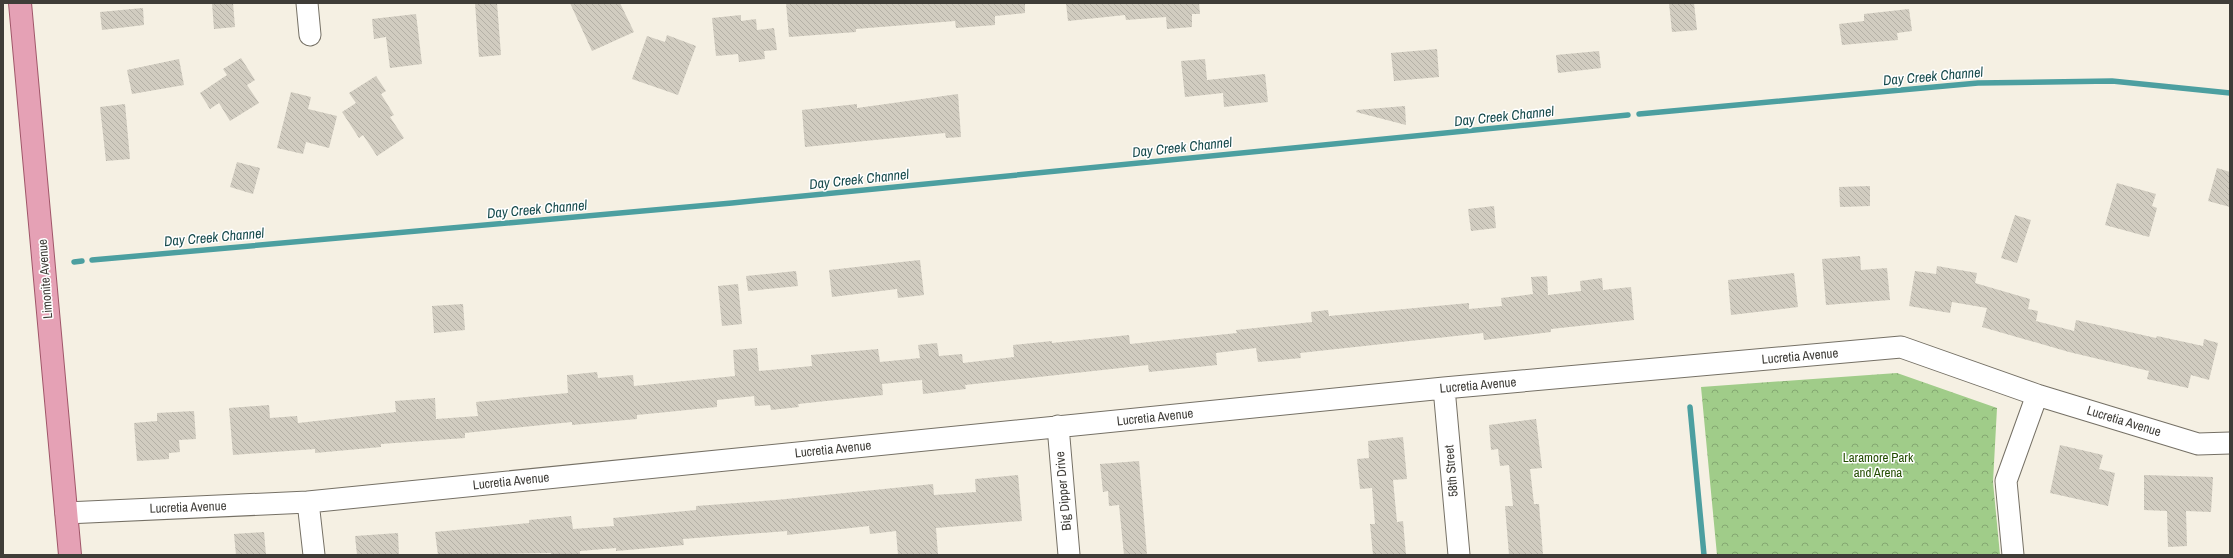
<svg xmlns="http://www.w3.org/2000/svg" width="2233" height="558" viewBox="0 0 2233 558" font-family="'Archivo Narrow',sans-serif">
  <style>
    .park { fill: url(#park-crowns) }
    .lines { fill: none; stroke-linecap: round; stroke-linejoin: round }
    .stream { stroke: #4c9fa0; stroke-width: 5.5 }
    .building { fill: url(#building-back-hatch) }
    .street-casing { stroke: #757065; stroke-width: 23 }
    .primary-casing { stroke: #a05669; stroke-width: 24 }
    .street { stroke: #fff; stroke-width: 21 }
    .primary { stroke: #e5a1b5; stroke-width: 22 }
    .labels { text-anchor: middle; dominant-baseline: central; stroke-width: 3; stroke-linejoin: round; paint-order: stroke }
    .street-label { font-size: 13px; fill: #3f3d38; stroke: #fff }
    .park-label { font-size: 13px; fill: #234c01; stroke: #fff }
    .water-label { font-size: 14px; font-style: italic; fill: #174b4d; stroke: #fff }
  </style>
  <defs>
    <pattern id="park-crowns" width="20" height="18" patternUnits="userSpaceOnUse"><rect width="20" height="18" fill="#a0cc89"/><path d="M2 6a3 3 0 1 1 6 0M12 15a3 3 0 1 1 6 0" fill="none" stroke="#84a771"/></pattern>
    <pattern id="building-back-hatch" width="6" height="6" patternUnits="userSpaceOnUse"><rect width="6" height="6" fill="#d1ccc0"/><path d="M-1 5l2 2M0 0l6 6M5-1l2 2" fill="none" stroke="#b4b0a6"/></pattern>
  </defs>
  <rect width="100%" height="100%" fill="#f5f0e3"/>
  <path class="park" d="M1897,373L1997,408L1993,482L2000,555H1717L1701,387Z"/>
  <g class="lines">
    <path class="stream" d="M1639,114L1978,83L2112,81L2230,93
      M92,260L732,203L1628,115
      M74,262L82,261
      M1690,407L1704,555"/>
  </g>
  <path class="building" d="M212,3H233L235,27L214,29Z
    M475,3H497L501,55L479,57Z
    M570,3H620L634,32L592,51Z
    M786,3H1025V13L995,16V25L956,28L955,21L856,29V32L789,37Z
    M1066,3H1199L1200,14H1192V27L1167,29L1166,17L1126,20L1125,15L1068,21Z
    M1669,3H1694L1697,30L1672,32Z
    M143,8L144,25L102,30L100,12Z
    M1909,9L1912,31L1897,33L1898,40L1842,45L1839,24L1864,21V14Z
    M416,14L422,64L390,68L386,37L374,39L372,19Z
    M741,15V21L756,19L757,30L774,28L777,50L764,51L765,59L739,62L738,54L716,56L712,18Z
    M667,35L696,46L678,95L632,79L647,36L665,42Z
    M1437,49L1439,77L1394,81L1391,53Z
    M1599,51L1601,68L1558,73L1556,55Z
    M241,58L255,80L247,85L259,103L230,121L219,103L210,109L200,93L227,75L223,69Z
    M179,59L184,85L132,94L127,70Z
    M1205,59L1207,80L1265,74L1268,102L1224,107L1223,93L1185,97L1181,61Z
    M376,76L386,91L381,94L394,115L390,117L404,138L377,156L363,135L359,138L342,112L356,103L349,93Z
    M291,92L311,97L308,109L337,116L329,148L306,142L303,154L277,148Z
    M958,94L961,137L946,138L945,133L805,147L802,110L857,104V108Z
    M125,104L130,159L106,161L100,107Z
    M1405,106L1406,125L1356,112L1357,110Z
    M237,162L260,168L253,194L230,187Z
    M2217,168L2230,172V207L2208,201Z
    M2117,183L2156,194L2152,206L2157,208L2149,237L2105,225Z
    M1870,186V206L1840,207L1839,187Z
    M1494,206L1496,228L1471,231L1468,209Z
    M2015,215L2031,220L2017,263L2001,258Z
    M1860,256L1861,270L1887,268L1890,300L1826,305L1822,259Z
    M920,260L924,295L898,298L897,289L832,297L829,270Z
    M1937,266L1977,273L1975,283L2030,299L2028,309L2038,311L2036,321L2074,331L2076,320L2156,338L2157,336L2203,346L2204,339L2218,343L2209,380L2191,375L2188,388L2147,379L2149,371L2069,352L1982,327L1987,308L1952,302L1950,313L1909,306L1915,271L1936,274Z
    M796,271L798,286L748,291L746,276Z
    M1794,273L1798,307L1731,315L1728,280Z
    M1547,276L1548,295L1581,291L1580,281L1602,278L1603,290L1631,287L1634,320L1551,329V332L1484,340L1483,333L1300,353L1301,358L1258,362L1256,348L1216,353L1217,365L1149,372L1148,365L965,385L966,389L923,394L922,380L882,384L883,395L798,404L799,407L771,410L770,405L755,406L754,396L717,400V407L637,415V419L572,425V422L465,433V438L381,444V447L315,453V449L233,455L229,408L269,405L270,418L297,416L298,423L396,412L395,401L435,398L436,419L478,416L476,402L568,393L567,375L597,372L598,378L633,375L634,386L735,376L733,350L757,348L759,371L812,366L811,355L878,349L880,362L920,358L918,345L937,343L939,356L962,354L963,363L1014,357L1013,345L1052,341V343L1129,335L1130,344L1237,333L1236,330L1312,322L1311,312L1328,310L1329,316L1469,303V309L1502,306L1501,298L1533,294L1531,277Z
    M738,284L742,324L722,326L718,286Z
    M463,304L465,330L434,333L432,306Z
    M194,411L196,439L179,440L180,452L169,453V459L137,461L134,423L157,421V413Z
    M1536,419L1542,468L1530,469L1534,504H1539L1543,555H1509L1505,506H1513L1509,465L1500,466L1498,449L1491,450L1489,425Z
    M1403,437L1407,479L1393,480L1397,522L1403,521L1406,555H1373L1370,524H1375L1372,488L1360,489L1357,459L1369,458L1368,441Z
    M2060,445L2103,455L2099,469L2115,473L2108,506L2050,493Z
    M1139,461L1147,555H1124L1119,505L1109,506L1108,491L1103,492L1100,464Z
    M1018,475L1022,521L936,528L938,555H898L896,531L870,534L869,526L787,535V531L683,539L684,545L616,551V548L580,551V555H551V553L438,555L435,532L529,523V520L571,516L573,529L614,526L613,518L696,510V506L776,500L933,484L934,495L976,492L975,479Z
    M2144,475L2213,477L2211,512L2186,511L2187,546L2168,547L2167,511L2144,510Z
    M264,532L266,555H236L234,534Z
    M398,533L399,555H357L355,536Z"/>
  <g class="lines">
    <defs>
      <path id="street" d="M307,3L310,35
        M1444,388L1459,555
        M1058,426L1069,555
        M308,502L314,555
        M66,513L308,502L1444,388L1901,347L2037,395L2198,444L2230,443
        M2013,555L2006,481L2037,395"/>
      <path id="primary" d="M20,3L70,555"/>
    </defs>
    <use href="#street" class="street-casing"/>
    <use href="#primary" class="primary-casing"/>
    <use href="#street" class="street"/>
    <use href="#primary" class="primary"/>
  </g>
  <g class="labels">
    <g class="street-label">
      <text transform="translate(45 279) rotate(-94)">Limonite Avenue</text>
      <text transform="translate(1800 356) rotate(-5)">Lucretia Avenue</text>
      <text transform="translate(1478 385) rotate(-5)">Lucretia Avenue</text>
      <text transform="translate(1155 417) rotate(-6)">Lucretia Avenue</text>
      <text transform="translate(2124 421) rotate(17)">Lucretia Avenue</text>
      <text transform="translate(833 449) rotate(-6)">Lucretia Avenue</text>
      <text transform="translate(1451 471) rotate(-95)">58th Street</text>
      <text transform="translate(511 481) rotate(-6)">Lucretia Avenue</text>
      <text transform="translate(1063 491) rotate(-95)">Big Dipper Drive</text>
      <text transform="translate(188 507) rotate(-2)">Lucretia Avenue</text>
    </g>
    <g class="park-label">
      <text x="1878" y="457">Laramore Park<tspan x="1878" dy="15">and Arena</tspan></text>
    </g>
    <g class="water-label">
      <text transform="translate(1933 76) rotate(-5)">Day Creek Channel</text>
      <text transform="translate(1504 116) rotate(-6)">Day Creek Channel</text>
      <text transform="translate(1182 147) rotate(-6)">Day Creek Channel</text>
      <text transform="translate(859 179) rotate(-6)">Day Creek Channel</text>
      <text transform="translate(537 209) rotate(-5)">Day Creek Channel</text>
      <text transform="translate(214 237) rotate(-5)">Day Creek Channel</text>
    </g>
  </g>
  <rect width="2233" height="558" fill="none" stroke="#3f3d38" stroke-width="8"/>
</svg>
